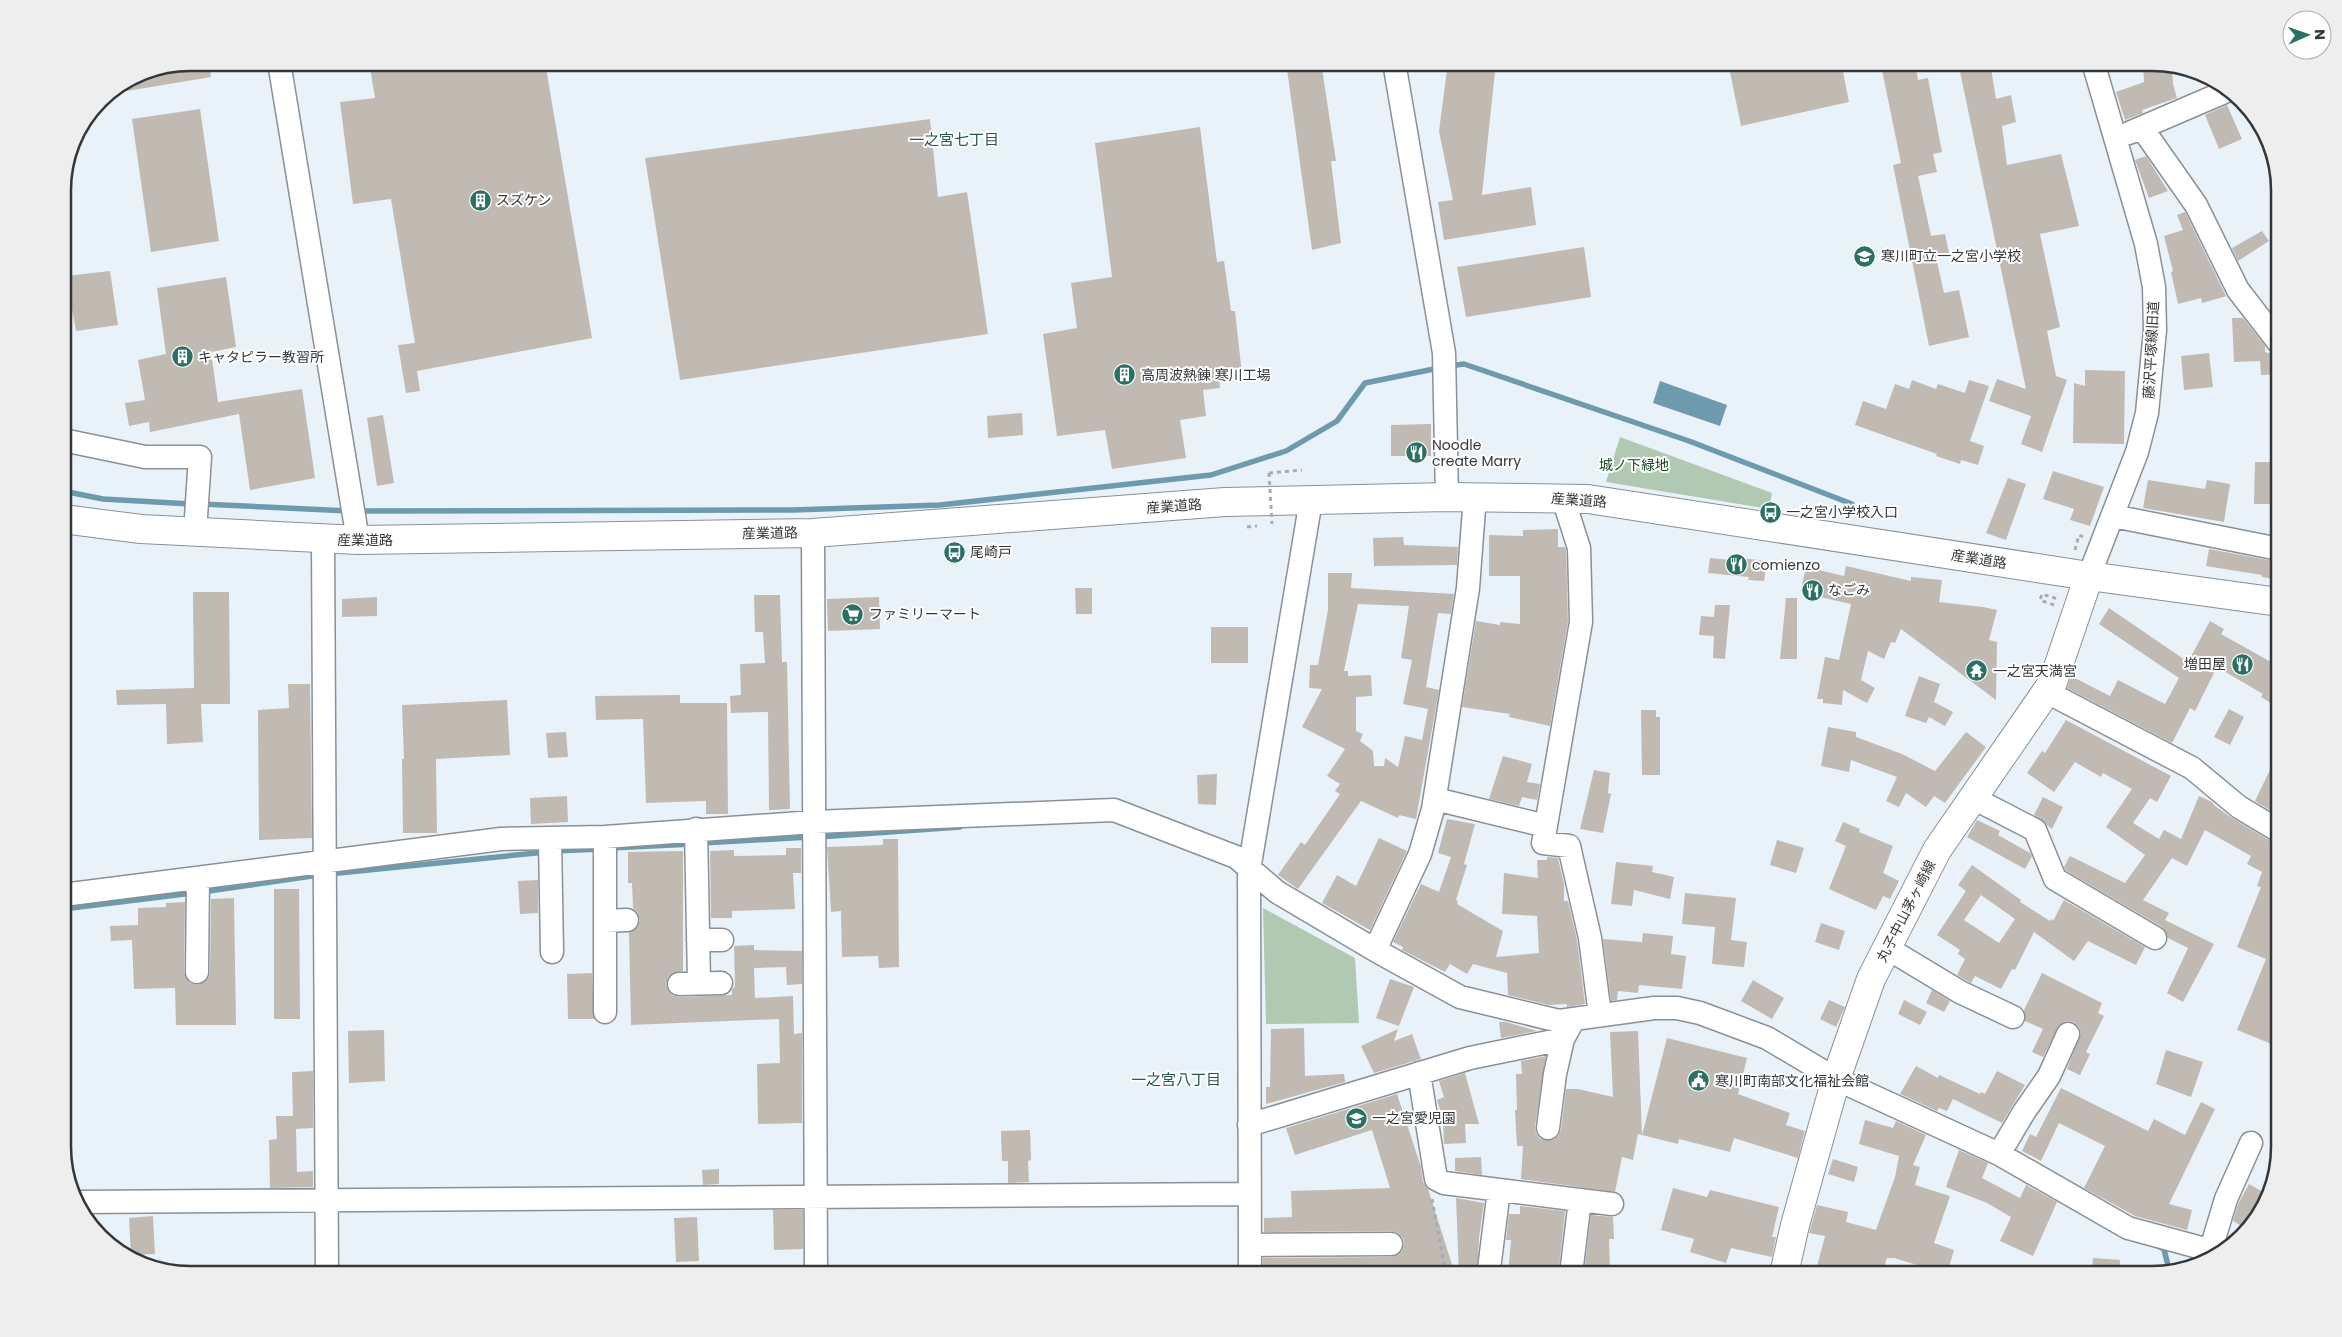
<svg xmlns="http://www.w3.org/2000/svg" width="2342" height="1337" viewBox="0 0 2342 1337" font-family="Poppins,'Noto Sans JP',sans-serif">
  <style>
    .green { fill: #b1c8b2 }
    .water { fill: #6d9bad }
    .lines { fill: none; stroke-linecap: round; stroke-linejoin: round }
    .stream { stroke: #6d9bad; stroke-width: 5.5 }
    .building { fill: #c0bab3; fill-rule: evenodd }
    .minor-casing { stroke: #899097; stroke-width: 25 }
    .major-casing { stroke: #899097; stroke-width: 30 }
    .path { stroke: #a7adb2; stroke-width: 3; stroke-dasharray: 4 4; stroke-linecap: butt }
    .minor { stroke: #fff; stroke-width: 22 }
    .major { stroke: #fff; stroke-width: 28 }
    .path-bridge { stroke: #a7adb2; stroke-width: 3; stroke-dasharray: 4 4; stroke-linecap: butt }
    .labels { text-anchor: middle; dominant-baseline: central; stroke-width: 4; stroke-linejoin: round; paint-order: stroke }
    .poi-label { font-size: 14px; fill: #34373a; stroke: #fefefe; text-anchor: start }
    .street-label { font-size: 14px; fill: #34373a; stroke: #fefefe }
    .park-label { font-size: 14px; fill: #16471e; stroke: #fefefe }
    .neighbourhood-label { font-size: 15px; fill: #21584f; stroke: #fefefe }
    .rim { fill: none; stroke: #34373a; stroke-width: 2.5 }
  </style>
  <rect width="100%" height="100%" fill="#eaf2f9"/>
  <path class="green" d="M1620,437L1772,493L1769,509L1606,482Z
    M1263,908L1355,958L1359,1023L1266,1024Z"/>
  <path class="water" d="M1660,381L1727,405L1720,426L1653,403Z"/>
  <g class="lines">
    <path class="stream" d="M1449,366L1464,364L1689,441L1852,504
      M63,491L103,499L191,504
      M201,504L349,511
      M358,511L793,510L940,505L1211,475L1286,451L1337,421L1365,383L1439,368
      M819,837L960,827
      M702,843L810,837
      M610,848L693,844
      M555,851L601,849
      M329,874L546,852
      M202,892L319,875
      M63,909L193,893
      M2158,1246L2164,1249L2169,1270"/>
  </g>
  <path class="building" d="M191,62H209L211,77L109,94L142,72Z
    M369,62H545L592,338L417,371L420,391L406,393L398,345L415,343L391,199L353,204L340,102L375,98Z
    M1286,62H1321L1336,161H1331L1341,243L1312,250Z
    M1448,62H1496L1482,195L1531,187L1536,225L1444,240L1438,202L1453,200L1439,131Z
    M1728,62H1841L1849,102L1741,126Z
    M1894,62H1915L1918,80L1928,78L1942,152L1933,154L1937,172L1918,176L1931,236L1945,234L1949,253L1936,257L1944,293L1959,290L1969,337L1929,346L1893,165L1901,163L1881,65Z
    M1958,62H1990L1996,99L2011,95L2016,122L2002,126L2007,165L2061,154L2079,226L2040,234L2060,327L2047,331L2056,376L2067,380L2042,452L2021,444L2031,416L1989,401L1997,379L2026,389Z
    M2143,62L2172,68L2173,84L2177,98L2142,110L2143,113L2125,120L2116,92L2144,82Z
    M2227,105L2242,139L2219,149L2205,115Z
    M200,109L219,241L151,252L132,119Z
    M930,119L938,197L967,192L988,334L680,380L645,158Z
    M1200,127L1217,262L1224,261L1231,311H1235L1242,374L1219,377L1220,388L1203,390L1206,416L1180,420L1186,458L1112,469L1105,430L1057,436L1043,334L1077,328L1071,283L1112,277L1095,143Z
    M2146,156L2168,191L2149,198L2135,160Z
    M2185,212L2226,296H2227L2202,303L2201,298L2178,304L2171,272L2173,271L2164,236L2183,230L2177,215Z
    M2262,231L2269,241L2238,261L2232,248Z
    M1584,247L1591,297L1466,317L1457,267Z
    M110,271L118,325L76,331L66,276Z
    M226,277L236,347L211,352L218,402L302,389L315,478L250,490L239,414L150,432L149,422L129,426L125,403L145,400L138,360L166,354L157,288Z
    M2232,318H2243L2265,346V352L2279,356V374L2261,375L2260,361L2234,362Z
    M2209,353L2213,387L2184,390L2181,356Z
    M2085,370L2125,371L2124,444L2073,443L2074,383L2085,386Z
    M1912,380L1936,389L1938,384L1965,393L1969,380L1989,386L1970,441L1984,446L1978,465L1961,460L1960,464L1936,456L1937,454L1855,425L1863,401L1886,409L1895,384L1909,389Z
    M1022,413L1023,435L988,438L987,416Z
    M383,415L394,483L377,486L367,418Z
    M1431,424V456H1391V425Z
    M2255,462H2272L2270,504H2254Z
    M2053,471L2104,487L2090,526L2070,520L2074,509L2043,499Z
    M2008,478L2026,484L2006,540L1986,533Z
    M2148,480L2205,489L2207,480L2230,484L2224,522L2143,508Z
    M1558,529V547H1565L1566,550L1568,621L1550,726L1509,717L1510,714L1462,707L1476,621L1500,625V622L1520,624V576H1489V535L1523,536V530Z
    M1403,537L1404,545L1458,547L1457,565L1374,566L1373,538Z
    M2209,549L2279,562V580L2262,577V575L2206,566Z
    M1732,557L1767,561L1764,581L1748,580L1749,577L1708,573L1710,558L1731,560Z
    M1846,566L1911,581V577L1942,580L1939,602L1983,607L1997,610L1989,640L1997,642L1996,700L1901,629L1895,643L1891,642L1884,659L1868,651L1861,680L1875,688L1867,703L1843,690L1842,705L1823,703V699H1817L1825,657L1839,660L1851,604L1811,595L1812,586L1802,585L1806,567L1844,576Z
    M1328,573H1352L1351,588L1454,594L1451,614L1438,613L1426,687L1439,690L1416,819L1399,815L1398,818L1361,801L1298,889L1278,875L1301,842L1305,845L1340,794L1335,791L1340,784L1327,776L1345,749L1302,727L1322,689L1309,688L1310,665H1318L1328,610ZM1358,604L1409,606L1401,658L1412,660L1403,704L1428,709L1422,740L1405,736L1398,767L1385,758L1384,766H1374L1373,751L1360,741L1363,734L1356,731V697L1372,696L1371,675L1348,676V671H1344Z
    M1075,588H1092V614H1076Z
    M193,592H229L230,704H201L203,742L167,744L166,704L117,705L116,690L194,688Z
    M754,595H780L782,662H787L790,809L769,810L768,712L731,713L730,696L741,695L740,664L765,663L763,632H755Z
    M377,597V616L342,617V599Z
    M879,597L880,629L828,631L827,599Z
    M1786,598H1797V659H1780Z
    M1715,605H1730L1725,659L1713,658L1714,636L1699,635L1701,616L1714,617Z
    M2109,608L2188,662L2210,621L2224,629L2221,634L2278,666L2279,663V708L2261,697L2263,694L2217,667L2195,711L2190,708L2172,743L2067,688L2071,676L2110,696L2118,680L2165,704L2179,678L2099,624Z
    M1211,627H1248V663H1211Z
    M1919,676L1940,684L1934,702L1953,712L1945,726L1929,717L1926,723L1905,716Z
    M288,684H310L312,838L259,840L258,710L289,708Z
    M680,695V703H727L728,814H706V801L646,803L643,719L596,720L595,696Z
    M507,700L510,755L436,759L437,833H403L402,759H404L402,705Z
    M2229,709L2244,717L2230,745L2214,737Z
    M1641,710H1656V717H1660V775H1642Z
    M2066,720L2171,776L2157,802L2150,798L2133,823L2159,839L2164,830L2181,839L2199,796L2212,802L2215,806L2232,818L2272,842L2279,844V887L2272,907L2279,910V1047L2237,1030L2266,959L2237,947L2261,887L2257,886L2262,872L2247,864L2251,856L2205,830L2187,866L2172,858L2143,900L2169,913L2165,920L2214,944L2183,1002L2167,993L2188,948L2168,938L2162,927L2065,870L2064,867L2070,856L2125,883L2145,855L2106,827L2132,789L2103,773L2101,777L2075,762L2054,792L2027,773L2042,751L2045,753Z
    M1828,727L1856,732V737L1902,754L1935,771L1966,732L1986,747L1945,803L1934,796L1926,807L1906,793L1899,807L1886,801L1897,777L1851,760L1849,772L1821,766Z
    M566,732L568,757L548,758L546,733Z
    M2279,751V816L2255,801Z
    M1503,756L1532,764L1527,782L1540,784L1537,800L1522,797L1519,806L1489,799Z
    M1594,770L1610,773L1608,793L1611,794L1603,833L1580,829Z
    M1217,774L1216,805L1198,804L1197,775Z
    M567,796L568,822L531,824L530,798Z
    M2043,797L2063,807L2052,829L2034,815Z
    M1447,819L1475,824L1464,864L1467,865L1456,900L1458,901L1457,904L1503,931L1496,957L1539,953L1537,916L1502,914L1504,873L1538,878L1537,860H1547V857L1558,858L1564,884V901H1568L1577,940L1585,1004L1567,1007V1004L1549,1005L1508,995L1507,973L1473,964L1467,974L1450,964L1445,972L1402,950L1403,947L1393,942L1421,884L1439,892L1451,857L1438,853Z
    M1977,820L2000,831L1998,835L2030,853L2032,856L2025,869L1967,837Z
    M1843,822L1860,829L1859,832L1893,846L1883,873L1899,881L1890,899L1883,896L1876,910L1829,889L1846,846L1835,841Z
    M1379,838L1407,851L1370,930L1322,903L1337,875L1356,886Z
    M883,839H898L899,967L879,968L878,956L842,957L841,911L831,912L827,847L883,845Z
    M1777,840L1804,848L1796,873L1770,865Z
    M786,848H801V873H793L795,909L732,911V918H711L710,851L734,850V856L786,855Z
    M683,851V971L673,973L668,977L666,984L668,990L672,995L679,997L732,995V990L735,986L734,946L754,945V950L802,951V984L787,985L786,967L754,968L755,998L793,996L794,1034L802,1033V1123L758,1124L757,1064L780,1063L779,1019L631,1025L629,933L638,926L640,920L638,913L633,908L632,883H628V852Z
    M1616,862L1653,866L1652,872L1674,877L1670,899L1634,890L1632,906L1611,904Z
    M1972,865L2021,900L2020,902L2050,921L2051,919L2053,921L2064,900L2145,947L2136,965L2088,941L2074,961L2034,932L2015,970L2012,969L2001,989L1975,976L1971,983L1957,975L1965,959L1958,954L1960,950L1937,935L1966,891L1958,885ZM1981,895L2015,919L1999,943L1964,920Z
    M538,880V913L520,914L518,881Z
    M274,889H299L300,1019H274Z
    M1685,893L1736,898L1731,940L1747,942L1744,967L1712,964L1715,927L1682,924Z
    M234,898L236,1025H176L175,988L134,989L132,940L111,941L110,926L138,925V908L166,907V903L185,902L184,972L190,983L197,985L208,979L210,973L211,899Z
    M1821,923L1845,931L1839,950L1815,942Z
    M1643,933L1673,936L1671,954L1686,956L1682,989L1639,985L1638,993L1618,991L1617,1000L1611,1001L1603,939L1642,942Z
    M592,973L594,1019H568L567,974Z
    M2042,973L2102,1003L2098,1013L2104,1016L2086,1052L2090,1054L2080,1075L2067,1069L2081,1033L2079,1027L2074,1022L2067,1021L2060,1024L2043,1057L2032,1052L2043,1029L2025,1021L2024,1010Z
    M1390,979L1414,987L1399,1026L1376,1018Z
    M1753,980L1784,998L1772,1019L1741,1001Z
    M1932,990L1950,1001L1944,1012L1926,1003Z
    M1829,1000L1845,1007L1836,1027L1820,1019Z
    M1904,1000L1927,1012L1920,1025L1898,1014Z
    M1499,1022H1506L1537,1031L1501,1038Z
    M1304,1028L1305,1076L1344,1074L1345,1082L1266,1104V1087H1270L1271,1029Z
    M1398,1029L1394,1041L1412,1034L1421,1059L1374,1073L1361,1046Z
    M384,1030L385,1081L349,1083L348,1031Z
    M1638,1031L1642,1135L1638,1134L1633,1160L1622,1157L1615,1192L1521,1179L1523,1146H1517L1515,1110H1517L1516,1074H1522L1521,1061L1546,1056L1535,1127L1536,1133L1540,1139L1553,1140L1558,1136L1561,1130L1566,1089H1578L1613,1097L1610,1032Z
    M1667,1038L1747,1058L1738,1094L1790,1113L1786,1125L1805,1131L1798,1158L1734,1138L1730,1152L1679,1139L1678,1144L1642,1135Z
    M2166,1050L2203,1062L2191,1097L2156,1084Z
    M1916,1066L1938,1078L1939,1075L1980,1094L1981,1092L1985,1094L1997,1071L2025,1085L2002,1123L1953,1099L1947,1111L1939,1108L1937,1111L1900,1094Z
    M313,1071V1128L296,1129L297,1172L313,1171V1187L270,1188L269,1140L277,1139L276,1116H293L292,1072Z
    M1465,1073L1479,1124H1465L1466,1143L1444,1144L1443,1120L1437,1100L1444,1097L1439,1081Z
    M2061,1088L2148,1131L2154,1119L2185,1135L2201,1102L2215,1109L2169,1204L2192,1210L2187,1230L2135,1216L2084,1188L2105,1146L2059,1123L2041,1161L2022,1151L2030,1134L2036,1137Z
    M1397,1094L1421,1167L1423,1182L1428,1189L1455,1274H1263V1258L1391,1257L1402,1251L1404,1244L1403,1238L1398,1233L1391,1231L1264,1232V1218L1292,1217L1291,1191L1390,1188L1372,1130L1295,1155L1286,1128Z
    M1865,1120L1893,1128L1896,1121L1926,1135L1913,1165L1920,1167L1915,1185L1950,1196L1934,1243L1954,1250L1947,1274L1894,1258H1887L1882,1274H1815L1825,1236L1809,1233L1817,1205L1848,1212L1846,1222L1876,1230L1895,1177L1899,1156L1859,1144Z
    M1030,1130L1031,1160L1028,1161L1029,1182L1008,1183V1161H1002L1001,1131Z
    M1959,1150L1988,1163L1982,1178L2020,1198L2026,1185L2057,1202L2033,1256L2000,1241L2011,1217L1987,1203L1946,1187Z
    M1481,1157L1482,1175L1455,1171V1158Z
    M1833,1159L1858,1167L1854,1182L1828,1174Z
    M719,1169V1184L703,1185L702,1170Z
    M2249,1184L2267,1194L2257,1215L2245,1228L2233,1221L2238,1204Z
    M1673,1188L1707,1197L1710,1190L1779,1207L1772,1237H1776L1772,1257L1731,1248L1726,1263L1690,1252L1694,1239L1661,1230Z
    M1456,1198L1484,1203L1479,1238L1477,1274H1459Z
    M1520,1206L1565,1211L1559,1268H1550V1274H1508L1511,1240H1506L1509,1214H1520Z
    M773,1210H803V1249L774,1250Z
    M1591,1215L1613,1217L1614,1239H1609L1610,1270H1604L1605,1274H1584Z
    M153,1216L155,1254L131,1255L129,1218Z
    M697,1217L699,1261L676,1262L674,1218Z
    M2093,1258L2120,1260L2119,1274H2092Z"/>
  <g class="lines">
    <defs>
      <path id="minor" d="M279,62L358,540
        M1394,62L1444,353L1447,497
        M2142,128L2196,205L2238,290L2279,343
        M2129,133L2227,91
        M63,440L145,457H200L195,532
        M1563,498L1579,548L1581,622L1543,843L1569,846L1590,938L1600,1015
        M2113,516L2279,549
        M813,533L816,1274
        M323,540L327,1274
        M2089,576L2137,452L2147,413L2155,330L2154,287L2146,244L2093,62
        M2047,692L2192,768L2239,807L2279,831
        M1973,798L2035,830L2055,879L2155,938
        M1435,799L1546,826
        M696,829L699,983
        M605,837V1012
        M550,839L552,952
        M63,895L501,839L605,837L814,822L1114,810L1236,857L1277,892L1375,950L1460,997L1559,1021L1654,1008H1677L1700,1013L1767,1038L1836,1079L1999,1154L2128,1228L2220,1253
        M605,921L627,920
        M698,940H722
        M1887,948L1960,992L2013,1017
        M1375,950L1420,854L1433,809L1468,588L1475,496
        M197,972L198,878
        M679,984L721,983
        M1419,1073L1436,1179L1444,1183L1612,1204
        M1249,1125L1470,1058L1563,1039L1574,1019
        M1548,1128L1555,1074L1563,1039
        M1999,1154L2024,1112L2049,1076L2068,1034
        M77,1202L1249,1194
        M1250,1245L1391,1244
        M2211,1249L2226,1199L2251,1143
        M1489,1269L1499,1190
        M1250,1274L1249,870L1311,500
        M1571,1274L1580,1200"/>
      <path id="major" d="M63,519L141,529L358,540L813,533L1225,502L1447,497L1588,499L2089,576L2279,602
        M1784,1274L1795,1225L1836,1079L1871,979L1937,850L2053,682L2089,576"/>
    </defs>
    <use href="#minor" class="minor-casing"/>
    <use href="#major" class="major-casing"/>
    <path class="path" d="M1269,473L1302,470
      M1247,527L1257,526
      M2075,550L2079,535L2083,537
      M2054,605L2040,600L2042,594L2058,599
      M1432,1199L1446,1274"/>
    <use href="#minor" class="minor"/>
    <use href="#major" class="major"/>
    <path class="path-bridge" d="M1269,473L1272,524"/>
  </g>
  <defs>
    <symbol id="building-disc" viewBox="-11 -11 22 22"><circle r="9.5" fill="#2a7064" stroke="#fefefe"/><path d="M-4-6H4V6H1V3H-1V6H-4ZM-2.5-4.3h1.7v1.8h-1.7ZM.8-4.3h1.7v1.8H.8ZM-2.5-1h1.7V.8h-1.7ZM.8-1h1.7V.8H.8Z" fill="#fff"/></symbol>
    <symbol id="school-disc" viewBox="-11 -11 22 22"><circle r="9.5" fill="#2a7064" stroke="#fefefe"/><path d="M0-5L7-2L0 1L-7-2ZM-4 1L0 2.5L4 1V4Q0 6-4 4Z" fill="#fff"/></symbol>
    <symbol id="restaurant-disc" viewBox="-11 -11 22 22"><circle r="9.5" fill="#2a7064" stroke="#fefefe"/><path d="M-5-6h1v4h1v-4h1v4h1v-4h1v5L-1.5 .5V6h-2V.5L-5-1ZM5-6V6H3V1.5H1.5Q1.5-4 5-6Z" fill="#fff"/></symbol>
    <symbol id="bus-disc" viewBox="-11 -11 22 22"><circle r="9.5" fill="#2a7064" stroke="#fefefe"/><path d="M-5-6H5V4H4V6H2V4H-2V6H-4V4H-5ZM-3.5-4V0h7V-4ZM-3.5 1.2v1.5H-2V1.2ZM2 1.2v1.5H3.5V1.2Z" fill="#fff"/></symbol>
    <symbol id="supermarket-disc" viewBox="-11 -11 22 22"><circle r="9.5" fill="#2a7064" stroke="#fefefe"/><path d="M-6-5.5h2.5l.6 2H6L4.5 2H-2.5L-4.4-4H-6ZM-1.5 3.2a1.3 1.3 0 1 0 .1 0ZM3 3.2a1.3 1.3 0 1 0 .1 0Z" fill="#fff"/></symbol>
    <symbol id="temple-disc" viewBox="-11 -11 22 22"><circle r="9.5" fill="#2a7064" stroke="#fefefe"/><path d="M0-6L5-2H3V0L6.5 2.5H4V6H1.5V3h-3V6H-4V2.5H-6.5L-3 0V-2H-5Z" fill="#fff"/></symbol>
    <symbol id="civic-disc" viewBox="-11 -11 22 22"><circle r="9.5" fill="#2a7064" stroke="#fefefe"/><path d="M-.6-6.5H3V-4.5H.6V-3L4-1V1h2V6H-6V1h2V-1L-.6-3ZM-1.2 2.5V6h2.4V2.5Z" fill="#fff"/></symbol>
  </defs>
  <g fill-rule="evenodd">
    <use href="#building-disc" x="468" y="188" width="25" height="25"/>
    <use href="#school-disc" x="1852" y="244" width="25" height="25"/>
    <use href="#building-disc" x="170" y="344" width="25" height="25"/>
    <use href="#building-disc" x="1112" y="362" width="25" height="25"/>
    <use href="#restaurant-disc" x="1404" y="440" width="25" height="25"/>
    <use href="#bus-disc" x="1758" y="500" width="25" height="25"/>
    <use href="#bus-disc" x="942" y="540" width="25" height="25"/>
    <use href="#restaurant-disc" x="1724" y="552" width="25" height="25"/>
    <use href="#restaurant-disc" x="1800" y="578" width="25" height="25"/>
    <use href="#supermarket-disc" x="840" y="602" width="25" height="25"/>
    <use href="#restaurant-disc" x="2230" y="652" width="25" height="25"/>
    <use href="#temple-disc" x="1964" y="658" width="25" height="25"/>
    <use href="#civic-disc" x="1686" y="1068" width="25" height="25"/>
    <use href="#school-disc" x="1344" y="1106" width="25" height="25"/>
  </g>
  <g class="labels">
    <g class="poi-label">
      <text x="496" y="200">スズケン</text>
      <text x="1881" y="256">寒川町立一之宮小学校</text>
      <text x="198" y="357">キャタピラー教習所</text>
      <text x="1141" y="375">高周波熱錬 寒川工場</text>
      <text x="1432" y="445">Noodle<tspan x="1432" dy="16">create Marry</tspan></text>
      <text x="1786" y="512">一之宮小学校入口</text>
      <text x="970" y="552">尾崎戸</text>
      <text x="1752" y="565">comienzo</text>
      <text x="1828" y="590">なごみ</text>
      <text x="869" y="614">ファミリーマート</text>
      <text x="2226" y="664" text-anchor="end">増田屋</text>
      <text x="1993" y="671">一之宮天満宮</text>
      <text x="1715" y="1081">寒川町南部文化福祉会館</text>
      <text x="1372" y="1118">一之宮愛児園</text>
    </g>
    <g class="street-label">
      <text transform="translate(2151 350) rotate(-87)">藤沢平塚線旧道</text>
      <text transform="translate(1579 500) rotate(4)">産業道路</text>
      <text transform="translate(1174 506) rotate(-4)">産業道路</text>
      <text transform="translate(770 533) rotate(-1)">産業道路</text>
      <text x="365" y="540">産業道路</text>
      <text transform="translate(1979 559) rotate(9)">産業道路</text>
      <text transform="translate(1906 911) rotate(-63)">丸子中山茅ヶ崎線</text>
    </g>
    <g class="park-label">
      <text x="1634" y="465">城ノ下緑地</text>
    </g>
    <g class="neighbourhood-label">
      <text x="954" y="139">一之宮七丁目</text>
      <text x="1176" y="1079">一之宮八丁目</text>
    </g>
  </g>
  <path d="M0 0H2342V1337H0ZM190 71H2152A119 119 0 0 1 2271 190V1147A119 119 0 0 1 2152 1266H190A119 119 0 0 1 71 1147V190A119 119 0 0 1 190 71Z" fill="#eee" fill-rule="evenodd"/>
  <path class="rim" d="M190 71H2152A119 119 0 0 1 2271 190V1147A119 119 0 0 1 2152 1266H190A119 119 0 0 1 71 1147V190A119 119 0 0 1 190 71Z"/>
  <g transform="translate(2307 35) rotate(88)"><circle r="24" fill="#fefefe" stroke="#adaeb0"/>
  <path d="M0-4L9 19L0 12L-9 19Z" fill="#2a7064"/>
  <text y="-8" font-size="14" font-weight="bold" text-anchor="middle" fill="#34373a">N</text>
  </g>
</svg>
